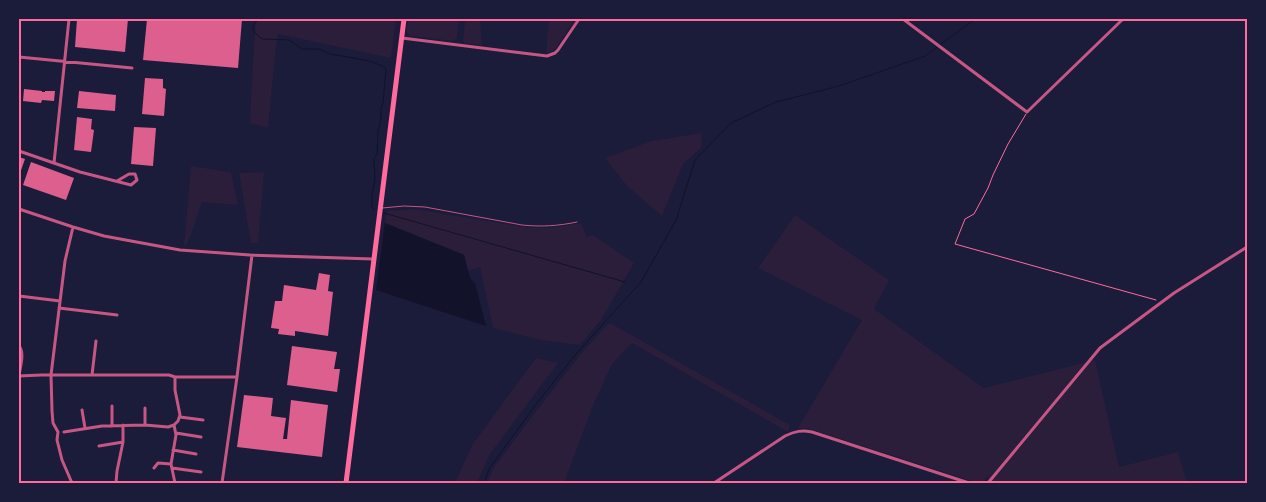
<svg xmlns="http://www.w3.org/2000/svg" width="1266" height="502" viewBox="0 0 1266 502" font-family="Commissioner,sans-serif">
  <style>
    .green { fill: #2a1e3b }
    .water { fill: #12122b }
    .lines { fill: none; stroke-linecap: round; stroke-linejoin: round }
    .stream { stroke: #12122b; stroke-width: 1 }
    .building { fill: #dd5f8e }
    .path { stroke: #ff6b9d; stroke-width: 1 }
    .service { stroke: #c65784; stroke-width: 1 }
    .minor { stroke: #c65784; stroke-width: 3 }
    .primary { stroke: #ff6b9d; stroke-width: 5 }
    .neatline { fill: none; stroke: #ff6b9d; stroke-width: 2 }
  </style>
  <rect width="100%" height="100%" fill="#1b1b3a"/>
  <path class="green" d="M256,19H396L391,58L278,34L276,46L268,128L250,123L252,78Z
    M409,19H459L457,38L453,41L411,36C404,33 408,25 409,19Z
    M549,19H575L556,48L551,52L546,53Z
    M465,20L480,21L482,45L464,43L463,41Z
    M702,133L701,148L683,164L662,216L627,186L605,158L651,141Z
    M191,166L231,172L238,205L202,202L190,237L186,245H184Z
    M264,172L258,243H251L239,173Z
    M414,209L530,228H551L581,223L587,237L593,235L634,263L601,320L580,345L540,340L493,328L480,267L468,271L464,255L385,223L387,211Z
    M795,215L889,280L874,309L984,388L1095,360L1119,467L1178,452L1187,483H989L988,475L982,483H978L807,428H798L862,320L758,268Z
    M610,323L790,425L788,432L632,343L612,364L594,403L564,483H487L493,469L530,419L579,356L604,328Z
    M536,358L558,363L490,454L477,483H455L472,445Z"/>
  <path class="water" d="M385,223L464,255L470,278L475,283L486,326L376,290Z"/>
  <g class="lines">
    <path class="stream" d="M259,19L254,24L253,28L254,32L262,39L289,40L302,49H319L330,54L370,61L382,66L386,69L383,103L381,108V119L378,131L377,154L374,159L375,180L372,194V208L374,209
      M384,213L625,282
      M484,483L489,469L537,403L576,354L641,282L676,220L695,160L731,123L776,102L839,86L925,56L975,19"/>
  </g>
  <path class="building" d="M77,19H128L125,52L75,47Z
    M147,19H242L238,68L143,60Z
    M145,78L163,79V88L166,89L164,116L142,114Z
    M24,89L42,91V92H45V91H55L54,101L42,100L41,103L23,101Z
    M79,91L116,95L115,111L77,108Z
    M77,117L92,119L91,129L94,130L91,152L74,150Z
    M134,127L156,128L153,166L131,164Z
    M19,157L25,159L19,176Z
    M31,162L74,178L66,200L23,185Z
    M319,273L330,275L328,291L333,292L328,336L295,331V336L278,334L279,329L271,328L275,301H282L284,285L316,290Z
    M292,346L337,352L334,369H340L337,392L287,385Z
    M244,395L273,398L271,416L286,418L283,439H287L291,400L328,405L322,457L237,447Z"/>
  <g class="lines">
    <path class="path" d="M1026,114L1008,144L993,175L988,188L974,214L965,219L955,244L1156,300"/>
    <path class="service" d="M382,208L404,206L425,207L522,225C541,227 558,226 577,222"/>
    <path class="minor" d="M903,19L1027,112L1123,19
      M402,38L547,56L555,53L558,50L579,19
      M19,57L132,68
      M19,151L80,172L131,185L137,180L135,174H129L117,181
      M54,163L69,19
      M19,209L73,227L104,236L180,250L250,255L373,259
      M19,296L60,301
      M59,308L117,315
      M19,346C25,353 20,367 19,376
      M92,375L96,341
      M19,376L41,375H169L175,377H237
      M82,410L85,428
      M180,417L203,420
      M145,425V408
      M174,425L176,435L171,464L175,483
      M112,426V406
      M64,432L102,426L145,425L168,427L174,425L178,421L180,415L175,390V377
      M176,433L201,437
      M99,446L123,442
      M173,450L196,454
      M154,468L158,463L171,464
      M172,468L201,472
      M72,483L62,460L57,440L58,432L53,423L52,411L51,375L65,261L73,227
      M116,483L117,471L123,442V425
      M222,483L237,377L252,255
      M714,483L785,436C795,431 802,430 812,432L969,483
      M988,483L1100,348L1174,293L1247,247"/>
    <path class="primary" d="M346,483L404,19"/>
  </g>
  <rect width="1266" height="502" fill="none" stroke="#1b1b3a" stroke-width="40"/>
  <rect x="20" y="20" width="1226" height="462" class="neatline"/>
</svg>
